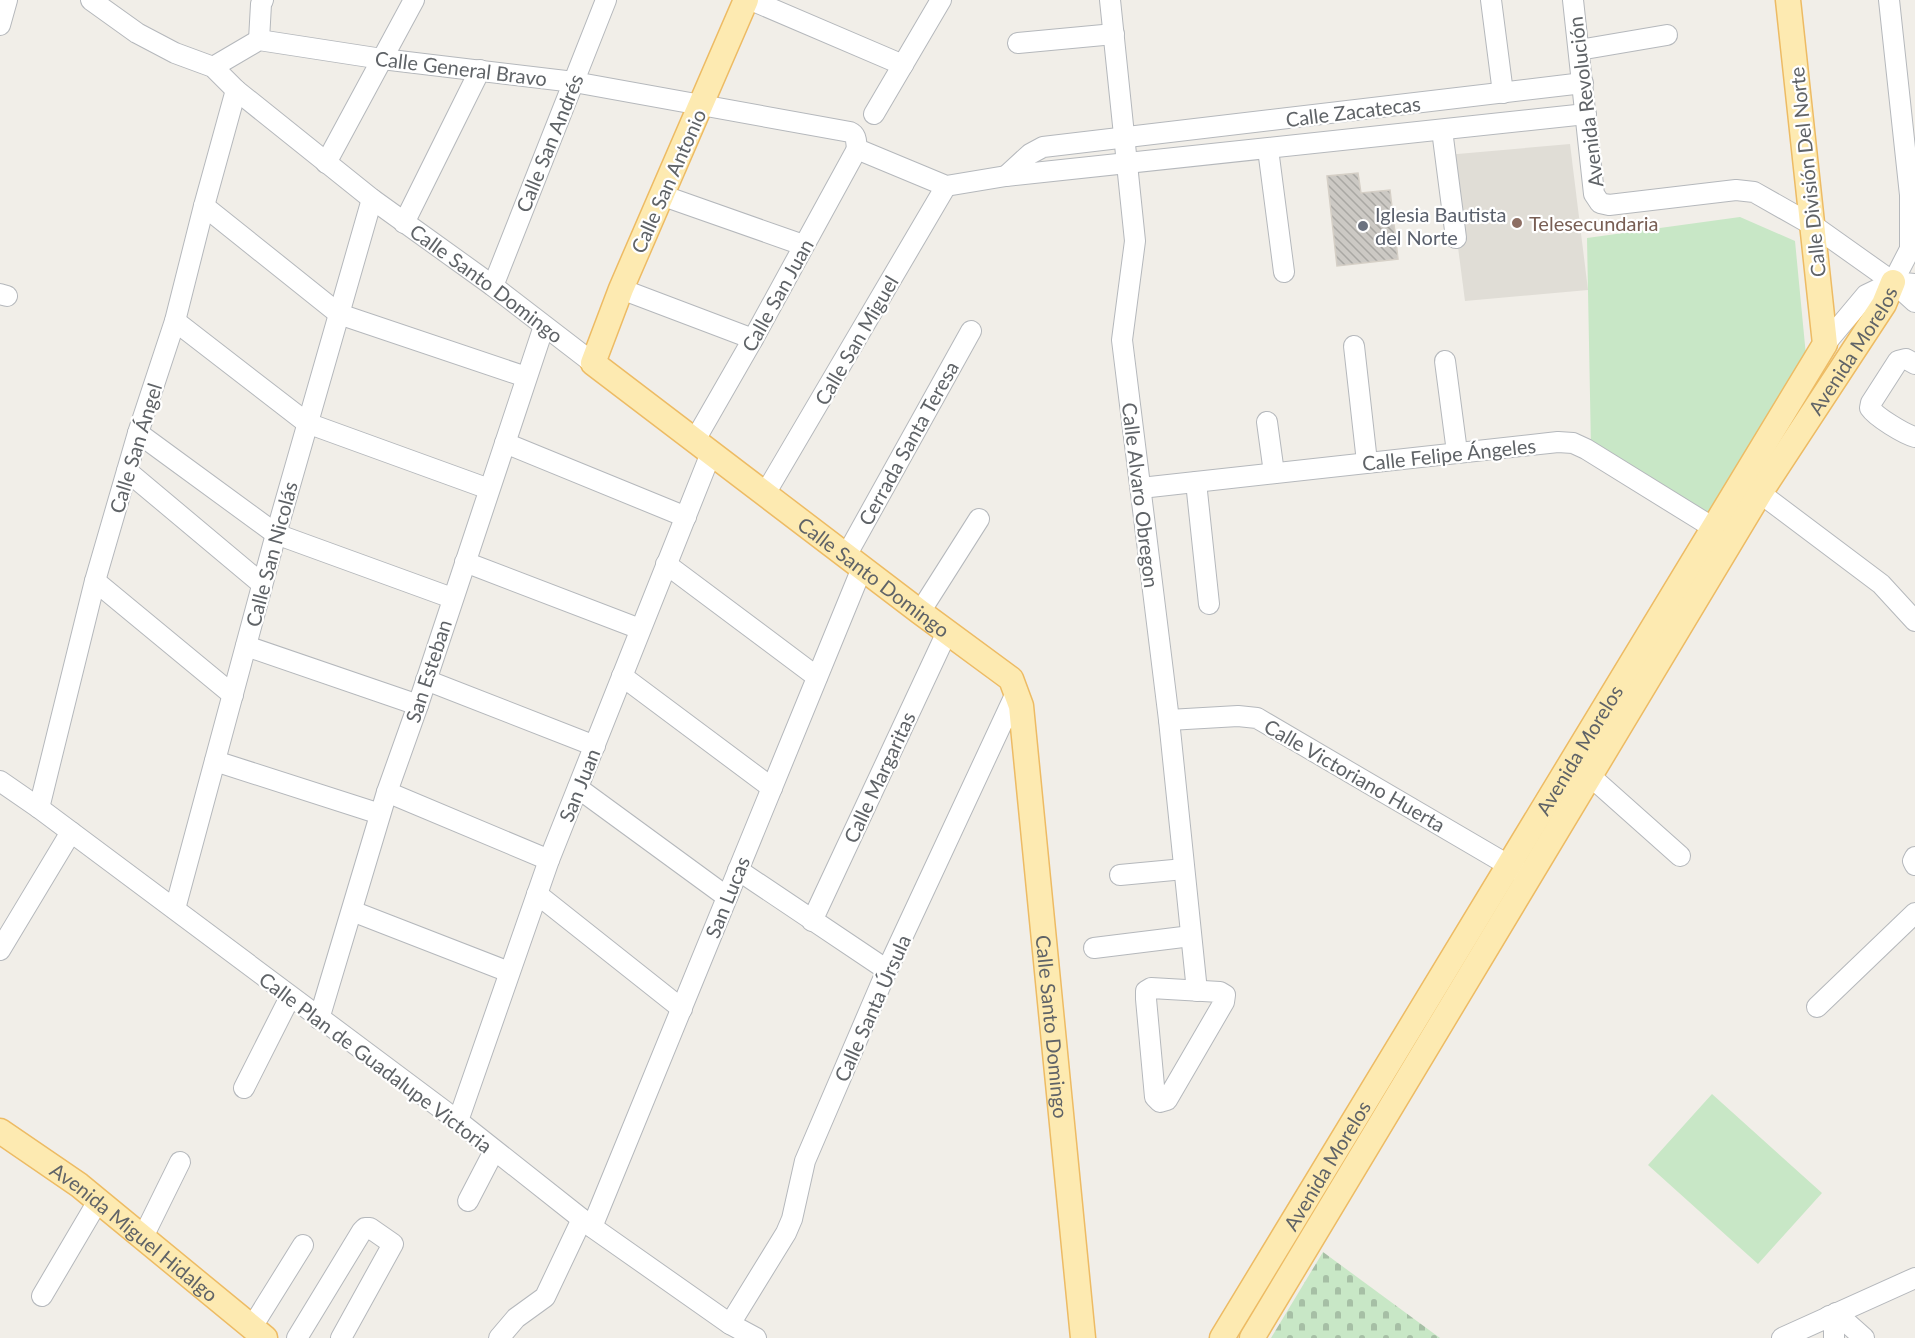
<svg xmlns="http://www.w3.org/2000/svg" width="1915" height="1338" viewBox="0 0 1915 1338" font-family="Lato,sans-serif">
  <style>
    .education { fill: #e0ddd6 }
    .cemetery { fill: url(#cemetery-stones) }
    .garden { fill: #c8e7c6 }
    .building { fill: url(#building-back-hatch); stroke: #d5cfc6; stroke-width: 1.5 }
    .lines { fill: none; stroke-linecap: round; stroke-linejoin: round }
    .minor-casing { stroke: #b5b8bc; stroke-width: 22 }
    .major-casing { stroke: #edbb64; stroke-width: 27 }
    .minor { stroke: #fff; stroke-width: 20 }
    .major { stroke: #fdeab1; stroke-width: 24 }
    .education-dot { fill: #8d6e63; stroke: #fff; stroke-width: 2 }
    .worship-dot { fill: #6b7280; stroke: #fff; stroke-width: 2 }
    .labels { text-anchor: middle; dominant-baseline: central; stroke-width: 4.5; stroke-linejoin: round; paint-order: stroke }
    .street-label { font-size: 20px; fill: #5f6367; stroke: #fff }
    .worship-label { font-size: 20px; fill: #5b616d; stroke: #fff; text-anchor: start }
    .education-label { font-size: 20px; fill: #785e54; stroke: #fff; text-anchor: start }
  </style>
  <defs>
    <pattern id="cemetery-stones" width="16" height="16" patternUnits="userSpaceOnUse" patternTransform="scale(1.5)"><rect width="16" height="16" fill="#c8e7c6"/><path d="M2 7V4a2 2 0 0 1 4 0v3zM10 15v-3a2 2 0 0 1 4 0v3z" fill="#a6bfa5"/></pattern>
    <pattern id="building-back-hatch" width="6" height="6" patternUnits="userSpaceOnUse" patternTransform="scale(1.5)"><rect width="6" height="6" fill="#ccc9c4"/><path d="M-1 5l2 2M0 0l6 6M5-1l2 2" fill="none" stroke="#a9a7a3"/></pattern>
  </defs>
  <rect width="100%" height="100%" fill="#f1eee8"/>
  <path class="education" d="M1570,144L1588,290L1465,301L1446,155Z"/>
  <path class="cemetery" d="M1323,1252L1440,1338H1271Z"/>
  <path class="garden" d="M1740,217L1795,241L1807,366L1711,519L1591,448L1587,238Z
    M1712,1094L1822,1193L1758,1264L1648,1165Z"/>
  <path class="building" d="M1358,173L1361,193L1390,190L1398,259L1337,266L1327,176Z"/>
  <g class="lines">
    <defs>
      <g id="minor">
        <path id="s1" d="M91,0L137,33L175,53L213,67L236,90L372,199L493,286L593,363"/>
        <path d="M751,0L903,65"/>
        <path d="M1110,0L1135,241L1122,340L1169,720L1197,991"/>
        <path d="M1491,0L1503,93"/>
        <path d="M1573,0L1594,194L1600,203L1609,205L1736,190L1754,192L1814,226L1893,282L1915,302"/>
        <path d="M1889,0L1910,195V249L1893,282"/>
        <path d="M0,25L7,0"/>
        <path d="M259,40L261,4L263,0"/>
        <path d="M1018,43L1114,34"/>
        <path d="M1579,50L1667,35"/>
        <path d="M213,67L259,40L382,59L574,82L850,132C857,135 856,142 857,149L946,186L1006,176L1586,114"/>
        <path d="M874,114L941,0"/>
        <path d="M1442,130L1456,238"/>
        <path d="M1268,149L1284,272"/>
        <path d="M326,163L414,0"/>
        <path d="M1006,176L1030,154L1043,147L1583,83"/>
        <path d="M661,195L803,245"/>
        <path d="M204,206L339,314L526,377"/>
        <path d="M404,223L480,70"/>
        <path d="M493,286L606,0"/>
        <path d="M621,289L753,339"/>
        <path d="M0,294L7,296"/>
        <path d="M175,321L307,423L489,489"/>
        <path d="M1825,344L1866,295L1893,282L1915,284"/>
        <path d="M1354,346L1367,462"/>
        <path d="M1445,361L1457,452"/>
        <path d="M1915,364L1906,359L1898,361L1871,403L1870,408C1876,417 1904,434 1915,437"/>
        <path d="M1267,422L1274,473"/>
        <path d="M138,433L276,534L452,598"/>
        <path d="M695,440L753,339L857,149"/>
        <path d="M505,443L686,517"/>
        <path d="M127,471L262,584"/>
        <path d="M1196,482L1209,604"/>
        <path d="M1141,488L1558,442L1573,443L1586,449L1725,535"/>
        <path d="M1760,493L1881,584L1915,621"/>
        <path d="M765,494L946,186"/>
        <path d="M846,556L971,331"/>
        <path d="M465,562L640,629"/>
        <path d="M666,564L817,677"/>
        <path d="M95,581L233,695"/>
        <path d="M920,612L979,519"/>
        <path d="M246,646L418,705"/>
        <path d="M622,676L772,788"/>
        <path d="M426,680L595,746"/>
        <path d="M1169,720L1238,716L1257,718L1520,872"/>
        <path d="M215,761L380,814"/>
        <path d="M1589,775L1680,856"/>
        <path d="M0,781L39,808L458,1121L592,1227L730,1324L756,1338"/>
        <path d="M578,788L727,897"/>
        <path d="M387,792L549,860"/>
        <path d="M39,808L95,581L138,433L175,321L204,206L236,90"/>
        <path d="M1915,857L1913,861L1915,865"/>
        <path d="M738,870L887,970"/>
        <path d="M1120,875L1184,869"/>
        <path d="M537,894L682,1009"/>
        <path d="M175,909L276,534L372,199"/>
        <path d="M352,911L509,972"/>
        <path d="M812,921L947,632"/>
        <path d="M1094,948L1191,936"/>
        <path d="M0,950L71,832"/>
        <path d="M1151,988L1220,992L1225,995L1224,1002L1167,1100L1160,1102L1155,1097L1146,999V991Z"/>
        <path d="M1817,1007L1915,913"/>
        <path d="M319,1019L387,792L418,705L544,326"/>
        <path d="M244,1088L290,997"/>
        <path d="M458,1121L549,860L711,453"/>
        <path d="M468,1201L494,1151"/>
        <path d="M592,1227L862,568"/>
        <path d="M143,1237L180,1162"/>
        <path d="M42,1296L98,1201"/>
        <path d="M1836,1313L1864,1338"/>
        <path d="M1829,1316L1834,1329V1338"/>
        <path d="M730,1324L786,1233L792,1219L805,1161L887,970L1017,691"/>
        <path d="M252,1327L303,1245"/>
        <path d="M297,1338L362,1231L365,1228H370L393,1244L341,1338"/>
        <path d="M499,1338L516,1318L545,1297L582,1219"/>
        <path d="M1782,1338L1915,1278"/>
      </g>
      <g id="major">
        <path id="s2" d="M746,0L621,289L593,363L920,612L1011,679L1021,706L1083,1338"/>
        <path id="s3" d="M0,1131L79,1185L265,1338"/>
        <path id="s4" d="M1222,1338L1825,344L1788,0"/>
        <path id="s5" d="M1252,1338L1760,493L1884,304L1893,282"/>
      </g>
    </defs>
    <use href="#minor" class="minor-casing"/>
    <use href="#major" class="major-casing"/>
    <use href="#minor" class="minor"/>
    <use href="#major" class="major"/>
  </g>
  <circle class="education-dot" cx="1517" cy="223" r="6"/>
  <circle class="worship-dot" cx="1363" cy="226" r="6"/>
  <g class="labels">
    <g class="street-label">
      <text transform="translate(461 68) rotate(7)">Calle General Bravo</text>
      <text transform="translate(1585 102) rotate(-97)">Avenida Revolución</text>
      <text transform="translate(1353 111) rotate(-7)">Calle Zacatecas</text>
      <text transform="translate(549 143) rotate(-68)">Calle San Andrés</text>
      <text transform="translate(1807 172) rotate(-96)">Calle División Del Norte</text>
      <text transform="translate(668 181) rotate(-66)">Calle San Antonio</text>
      <text stroke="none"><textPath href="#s1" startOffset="489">Calle Santo Domingo</textPath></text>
      <text transform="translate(777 295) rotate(-61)">Calle San Juan</text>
      <text transform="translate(856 340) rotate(-60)">Calle San Miguel</text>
      <text stroke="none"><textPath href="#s5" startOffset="1156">Avenida Morelos</textPath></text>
      <text transform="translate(908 443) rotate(-61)">Cerrada Santa Teresa</text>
      <text transform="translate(135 448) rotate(-73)">Calle San Ángel</text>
      <text transform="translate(1449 454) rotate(-6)">Calle Felipe Ángeles</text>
      <text transform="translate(1141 495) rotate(83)">Calle Alvaro Obregon</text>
      <text transform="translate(271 554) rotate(-75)">Calle San Nicolás</text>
      <text stroke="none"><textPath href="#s2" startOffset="747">Calle Santo Domingo</textPath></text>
      <text transform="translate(428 671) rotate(-72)">San Esteban</text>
      <text stroke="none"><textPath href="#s4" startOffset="688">Avenida Morelos</textPath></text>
      <text transform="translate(1355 775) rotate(30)">Calle Victoriano Huerta</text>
      <text transform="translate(879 777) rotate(-65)">Calle Margaritas</text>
      <text transform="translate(579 785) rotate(-68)">San Juan</text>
      <text transform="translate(727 897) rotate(-68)">San Lucas</text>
      <text transform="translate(872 1008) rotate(-66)">Calle Santa Úrsula</text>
      <text stroke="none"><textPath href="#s2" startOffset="1269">Calle Santo Domingo</textPath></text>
      <text transform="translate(376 1062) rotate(37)">Calle Plan de Guadalupe Victoria</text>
      <text stroke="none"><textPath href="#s4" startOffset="202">Avenida Morelos</textPath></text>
      <text stroke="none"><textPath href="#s3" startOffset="168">Avenida Miguel Hidalgo</textPath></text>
    </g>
    <g class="worship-label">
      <text x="1375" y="214">Iglesia Bautista<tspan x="1375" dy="23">del Norte</tspan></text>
    </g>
    <g class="education-label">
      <text x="1529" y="223">Telesecundaria</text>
    </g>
  </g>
</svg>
